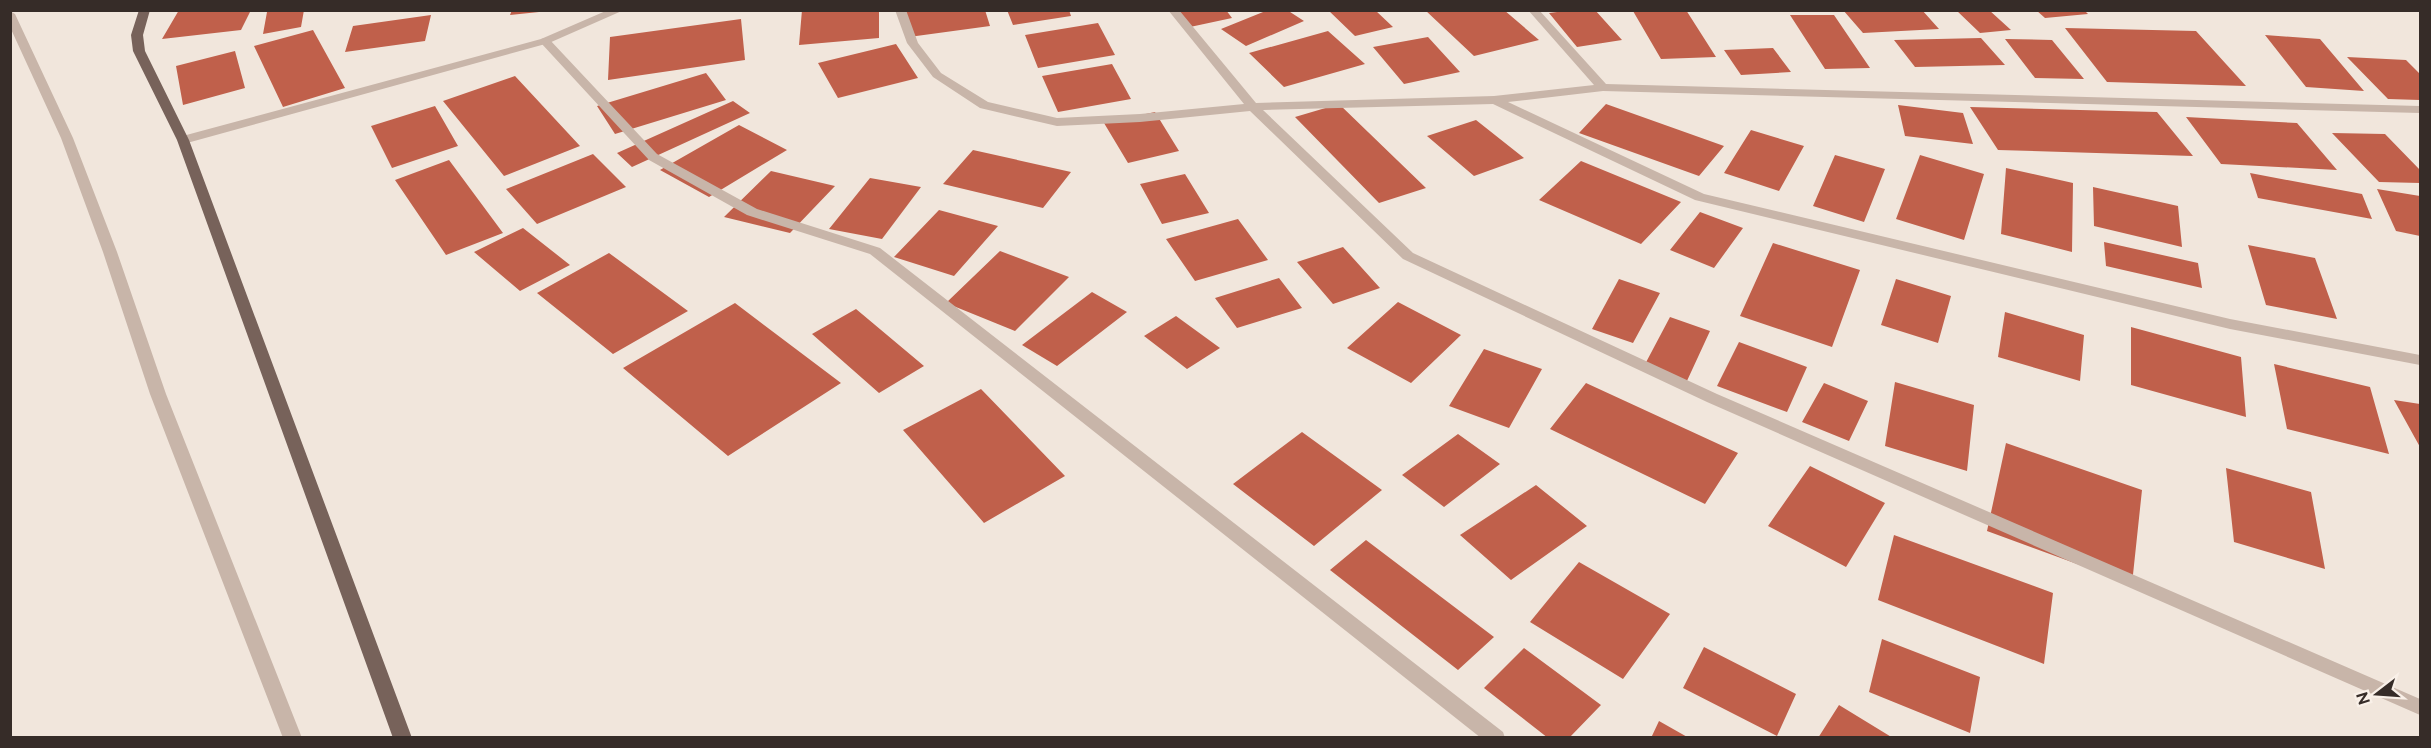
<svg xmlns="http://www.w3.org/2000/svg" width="2431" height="748" viewBox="0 0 2431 748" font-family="Raleway,sans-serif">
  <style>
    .building { fill: #c0604b }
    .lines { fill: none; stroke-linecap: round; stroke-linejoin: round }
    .minor { fill: #c8b5a9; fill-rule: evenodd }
    .tertiary { fill: #c8b5a9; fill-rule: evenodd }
    .primary { fill: #77625a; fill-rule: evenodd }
  </style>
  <rect width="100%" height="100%" fill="#f1e6dc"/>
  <path class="building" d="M179,10H251L241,30L162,39Z
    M277,10H304L301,27L263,34L267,12Z
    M512,10H538L539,12L510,15Z
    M802,10H879V38L799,45Z
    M904,10H985L990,26L909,37Z
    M1007,10H1069L1071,16L1013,25Z
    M1175,10H1226L1232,18L1190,27Z
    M1268,10H1287L1304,21L1246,46L1221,29Z
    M1328,10H1375L1393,27L1355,36Z
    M1425,10H1504L1539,40L1474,56Z
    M1573,10H1595L1622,40L1577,47L1549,13Z
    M1686,10L1716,57L1661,59L1633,11Z
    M1843,10H1922L1939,29L1863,33Z
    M1956,10H1989L2011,30L1980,33Z
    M2036,10H2084L2088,14L2045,18Z
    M431,15L425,41L345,52L353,26Z
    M1790,15H1834L1870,68L1825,69Z
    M741,19L745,60L608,80L610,37Z
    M1098,23L1115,55L1038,68L1025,35Z
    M2065,28L2196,31L2246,86L2107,82Z
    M313,30L345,88L283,107L254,46Z
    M1328,31L1365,64L1284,87L1249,53Z
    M2265,35L2320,39L2364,91L2306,87Z
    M1428,37L1460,72L1404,84L1373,47Z
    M1981,38L2005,65L1915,67L1894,40Z
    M2005,39L2052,40L2084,79L2035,78Z
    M896,44L918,78L838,98L818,63Z
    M1773,48L1791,72L1741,75L1724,50Z
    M235,51L245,88L183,105L176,66Z
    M2347,57L2406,60L2420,74V100L2388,99Z
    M1112,64L1131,99L1058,112L1042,76Z
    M706,73L726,100L615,134L597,106Z
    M515,76L580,146L504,176L443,101Z
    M733,101L750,113L632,167L617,153Z
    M1339,104L1426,188L1379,203L1295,117Z
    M1606,104L1724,146L1699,176L1579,133Z
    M1898,105L1963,113L1973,144L1905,136Z
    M435,106L458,146L392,168L371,126Z
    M1970,107L2157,112L2193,156L1998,150Z
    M1155,112L1179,151L1128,163L1104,123Z
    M2186,117L2297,123L2337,170L2221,164Z
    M1476,120L1524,158L1474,176L1427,136Z
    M739,125L787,150L709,197L660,170Z
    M1751,130L1804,146L1779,191L1724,173Z
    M2332,133L2385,134L2420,170V183L2379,182Z
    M973,150L1071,172L1043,208L943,184Z
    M593,154L626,187L537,224L506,189Z
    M1835,155L1885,169L1864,222L1813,206Z
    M1920,155L1984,174L1964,240L1896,219Z
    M449,160L503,233L446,255L395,180Z
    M1581,161L1681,202L1641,244L1539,200Z
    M2006,168L2073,183L2072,252L2001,234Z
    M771,171L835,186L790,233L724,217Z
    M2250,173L2362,194L2372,219L2258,198Z
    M1185,174L1209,213L1162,224L1140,184Z
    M870,178L921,187L882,239L829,229Z
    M2093,187L2178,206L2182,247L2094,226Z
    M2377,189L2420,196V236L2396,231Z
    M939,210L998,226L954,276L894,257Z
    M1700,212L1743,228L1714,268L1670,250Z
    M1238,219L1268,260L1195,281L1166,239Z
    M523,228L570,265L520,291L474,252Z
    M2104,242L2198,263L2202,288L2106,266Z
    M1773,243L1860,270L1832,347L1740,316Z
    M2248,245L2315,258L2337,319L2266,305Z
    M1343,247L1380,288L1333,304L1297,262Z
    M1000,251L1069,277L1015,331L946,303Z
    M609,253L688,311L613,354L537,293Z
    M1279,278L1302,308L1237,328L1215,298Z
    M1619,279L1660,293L1633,343L1592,329Z
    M1896,279L1951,296L1938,343L1881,325Z
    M1092,292L1127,312L1057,366L1022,345Z
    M1398,302L1461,335L1411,383L1347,348Z
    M735,303L841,383L728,456L623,368Z
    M856,309L924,366L879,393L812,334Z
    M2005,312L2084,335L2080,381L1998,357Z
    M1176,316L1220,348L1187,369L1144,336Z
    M1670,317L1710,331L1686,383L1643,368Z
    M2131,327L2241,357L2246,417L2131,385Z
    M1739,342L1807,367L1787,412L1717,386Z
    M1484,349L1542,369L1509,428L1449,406Z
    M2274,364L2370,387L2389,454L2287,429Z
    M1895,382L1974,405L1967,471L1885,446Z
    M1586,383L1738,453L1705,504L1550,429Z
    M1824,383L1868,401L1849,441L1802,422Z
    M981,389L1065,476L984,523L903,430Z
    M2394,400L2420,404V447Z
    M1302,432L1382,490L1314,546L1233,484Z
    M1458,434L1500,464L1444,507L1402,475Z
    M2006,443L2142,490L2132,584L1987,531Z
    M1810,466L1885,503L1846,567L1768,526Z
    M2226,468L2311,492L2325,569L2234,542Z
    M1536,485L1587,526L1511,580L1460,535Z
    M1894,535L2053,593L2044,664L1878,600Z
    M1366,540L1494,637L1458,670L1330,570Z
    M1579,562L1670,614L1623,679L1530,622Z
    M1882,639L1980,677L1970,733L1869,692Z
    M1704,647L1796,694L1777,736L1683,688Z
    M1524,648L1601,705L1569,738H1548L1484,688Z
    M1839,705L1893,738H1818Z
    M1659,721L1689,738H1651Z"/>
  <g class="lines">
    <path class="minor" d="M608,10H624L549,43L187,143L183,144L177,140L179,137L541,39Z
      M895,10H906L918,43L941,73L988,102L1057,118L1140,114L1244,104L1168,10H1179L1256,103L1494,96L1594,85L1528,10H1539L1606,84L2420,106V113L1603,91L1508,102L1704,194L2230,319L2420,355V365L2230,329L1695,200L1493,104L1263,110L1413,253L1717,394L2420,699V715L1707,402L1403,259L1250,111L1140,122L1057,126L980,108L933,77L907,43Z
      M10,11L15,14L73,138L117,252L166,394L302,738H283L150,394L103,252L61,138L10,27Z"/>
    <path class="tertiary" d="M545,38L549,39L657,154L757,209L880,248L1503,732L1505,738H1481L870,254L747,215L649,160L541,43V39Z"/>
    <path class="primary" d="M139,10H150L143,35L145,51L189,140L412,738H393L177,140L133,51L131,35Z"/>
  </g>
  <rect width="2431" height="748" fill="none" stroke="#362c28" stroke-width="24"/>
  <g transform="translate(2377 694) rotate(253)" stroke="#f9f0e8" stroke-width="4.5" paint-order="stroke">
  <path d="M0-4.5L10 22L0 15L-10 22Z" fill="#362c28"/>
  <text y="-9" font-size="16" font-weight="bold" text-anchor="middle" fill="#362c28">N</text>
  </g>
</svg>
